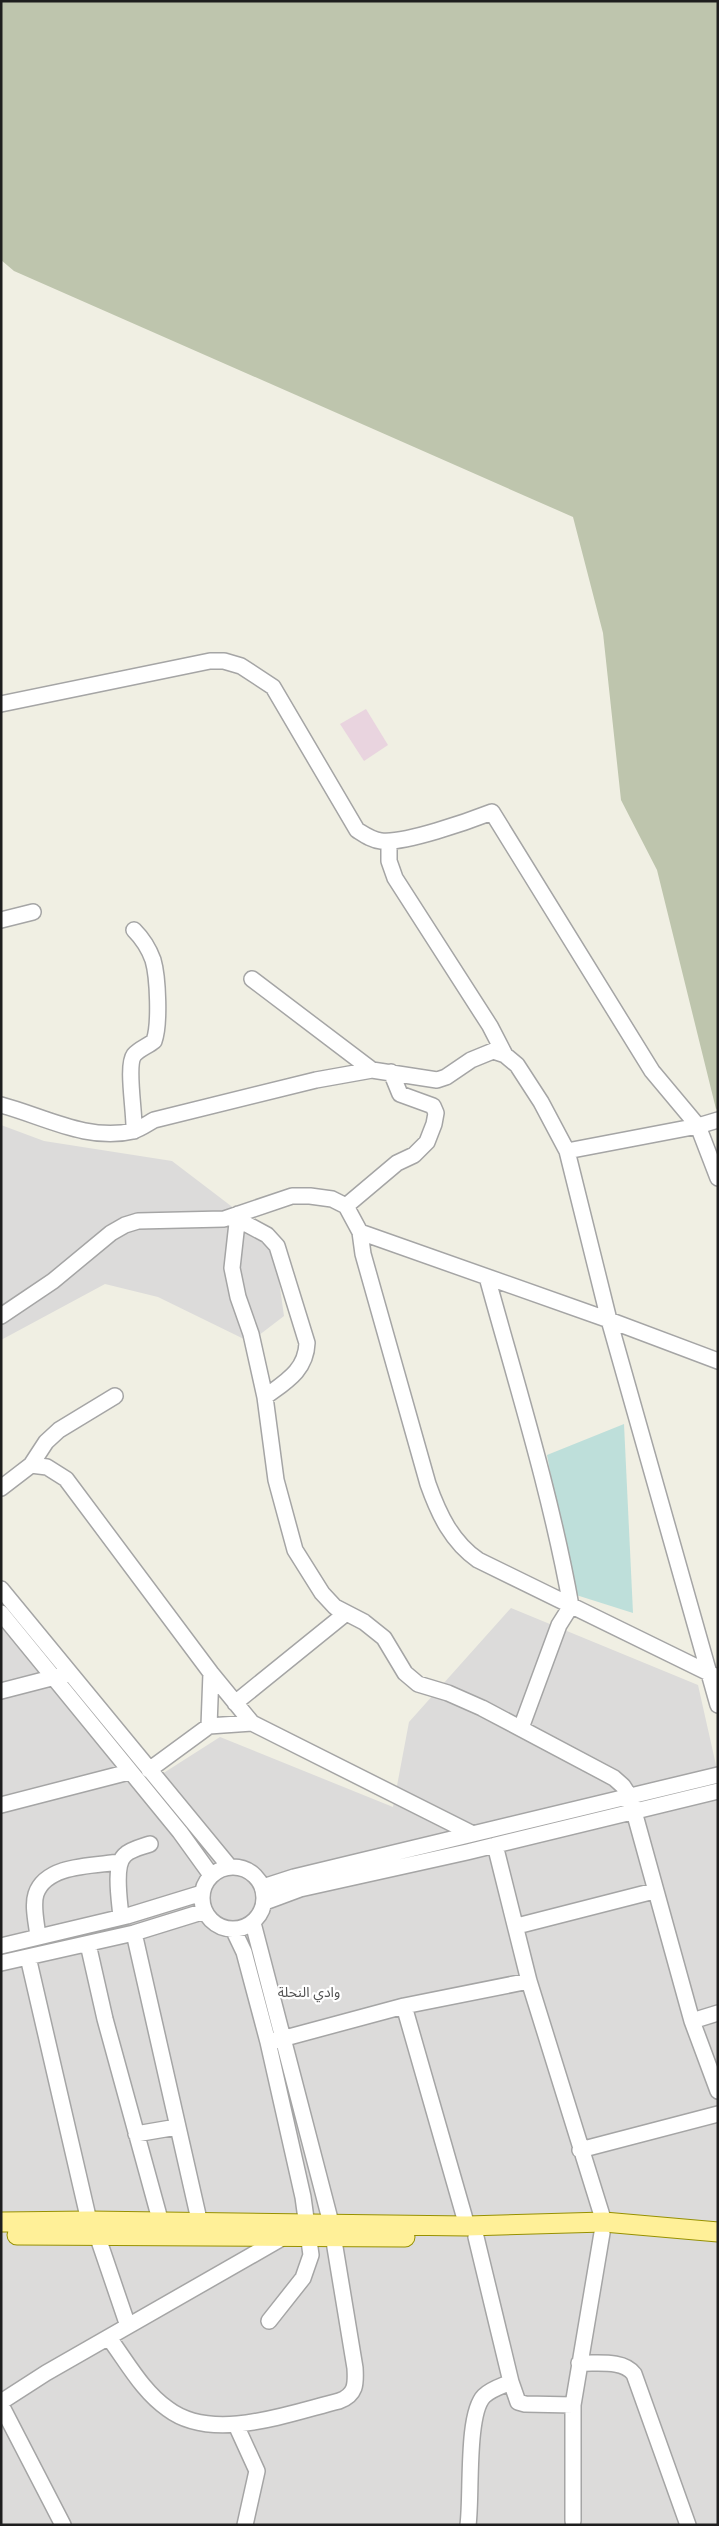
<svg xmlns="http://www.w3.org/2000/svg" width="719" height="2526" viewBox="0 0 719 2526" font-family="Quicksand,'Noto Sans Arabic',sans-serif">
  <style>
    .residential { fill: #dcdbda }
    .industrial { fill: #e9d4df }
    .construction { fill: #bec5ad }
    .wetland { fill: #bedfda }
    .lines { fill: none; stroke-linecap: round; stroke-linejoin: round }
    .minor-casing { stroke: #a5a5a5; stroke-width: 18 }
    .major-casing { stroke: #979100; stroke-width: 21 }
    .minor { stroke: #fff; stroke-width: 15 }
    .major { stroke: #fff098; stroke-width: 19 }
    .labels { text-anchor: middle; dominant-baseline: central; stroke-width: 4.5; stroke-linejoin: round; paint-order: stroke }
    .neighbourhood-label { font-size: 14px; fill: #515151; stroke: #fff }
  </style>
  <rect width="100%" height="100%" fill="#f0efe3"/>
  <path class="residential" d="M1,1125L44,1141L172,1161L273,1238L284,1316L250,1342L158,1297L105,1284L1,1340Z
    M511,1608L698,1685L718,1774V2525H1V1617L140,1788L220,1737L393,1807L409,1722Z"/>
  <path class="industrial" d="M366,709L388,745L364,761L340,724Z"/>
  <path class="construction" d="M1,1H718V1108L716,1109L657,870L621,800L603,633L573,517L14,271L1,260Z"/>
  <path class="wetland" d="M624,1424L633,1613L573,1594L547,1455Z"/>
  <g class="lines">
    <defs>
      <path id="minor" d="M1,704L210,661H224L241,666L273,687L357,830C365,835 372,840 381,841C404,844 469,821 492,812L652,1071L698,1126L718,1178
        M389,842V861L395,878L490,1026L505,1055
        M1,920L33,912
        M252,979L372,1070
        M1,1105C43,1116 88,1142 133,1131C140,1129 147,1124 154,1120L316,1080L372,1070L437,1080L446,1077L471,1060L493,1051L505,1055L517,1065L541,1102L567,1151L609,1320L718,1705
        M134,1131C135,1113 126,1066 134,1055C139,1049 148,1046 154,1041C160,1025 158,977 153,960C149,949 142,938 134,930
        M567,1151L698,1126L718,1120
        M346,1206L397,1163L414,1155L427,1142L434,1124L436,1113L433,1106L400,1094L391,1072
        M238,1214L232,1268L238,1297L251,1334L265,1397L276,1480L295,1550L322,1593L335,1607L364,1622L384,1638L405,1673L418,1684L448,1693L482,1708L614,1778L623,1786L630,1797L692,2021L718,2091
        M237,1219L267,1235L277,1246L307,1343C306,1371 285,1382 265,1397
        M360,1232L609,1320L718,1361
        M487,1277C517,1386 551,1494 571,1606L559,1625L521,1728
        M1,1316L53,1281L111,1233L125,1225L138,1221L224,1219L292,1196H310L332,1199L346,1206L360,1232L363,1254L428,1484C439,1515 452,1542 478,1560L715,1676
        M31,1465L46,1442L59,1430L115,1396
        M1,1488L31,1465L47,1467L66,1479L211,1673L252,1723
        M1,1589L229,1866
        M1,1613L180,1832L211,1875
        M1,1691L63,1675
        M235,1703L345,1614
        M209,1726L252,1723L473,1834
        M149,1770L209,1726L211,1673
        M1,1805L129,1772
        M495,1845L529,1981L604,2222
        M202 1898a31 31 0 1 1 62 0a31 31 0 1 1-62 0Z
        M263,1887L294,1877L718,1775
        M265,1902L300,1889L467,1852L718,1791
        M121,1917C120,1903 113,1865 125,1855C131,1849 142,1847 150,1844
        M517,1926L654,1891
        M233,1929L244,1952L268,2042L303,2197L311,2255L303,2278L269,2321
        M134,1933L200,2224
        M38,1937C37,1925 32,1906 36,1894C46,1864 94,1866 120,1862
        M88,1944L105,2019L161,2223
        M1,1946L127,1916L202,1893
        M28,1957L89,2221
        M1,1963L134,1933L205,1911
        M404,2006L467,2226
        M692,2021L718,2013
        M274,2041L404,2006L529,1981
        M136,2134L177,2127
        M580,2150L718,2114
        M97,2235L128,2326
        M476,2237L511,2382L518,2402L525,2404L573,2405
        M109,2338C127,2362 143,2392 168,2409C213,2443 290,2413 339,2401C356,2395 356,2384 355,2368L331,2223L253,1923
        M579,2363C596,2364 623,2359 634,2374L688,2525
        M1,2402L46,2373L282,2238
        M1,2405L63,2525
        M236,2425L257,2471L245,2525
        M573,2521V2405L602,2233
        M468,2525C472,2496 466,2414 484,2396C491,2389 502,2386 511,2382"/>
      <path id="major" d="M1,2222L89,2221L467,2226L604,2222L718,2232
        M17,2235L405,2237"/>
    </defs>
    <use href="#minor" class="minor-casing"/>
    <use href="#major" class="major-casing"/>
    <use href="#minor" class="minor"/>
    <use href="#major" class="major"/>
  </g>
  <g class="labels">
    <g class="neighbourhood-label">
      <text x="309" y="1992">وادي النحلة</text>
    </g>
  </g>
  <rect width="719" height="2526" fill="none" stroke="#1e1e1e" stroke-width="5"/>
</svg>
